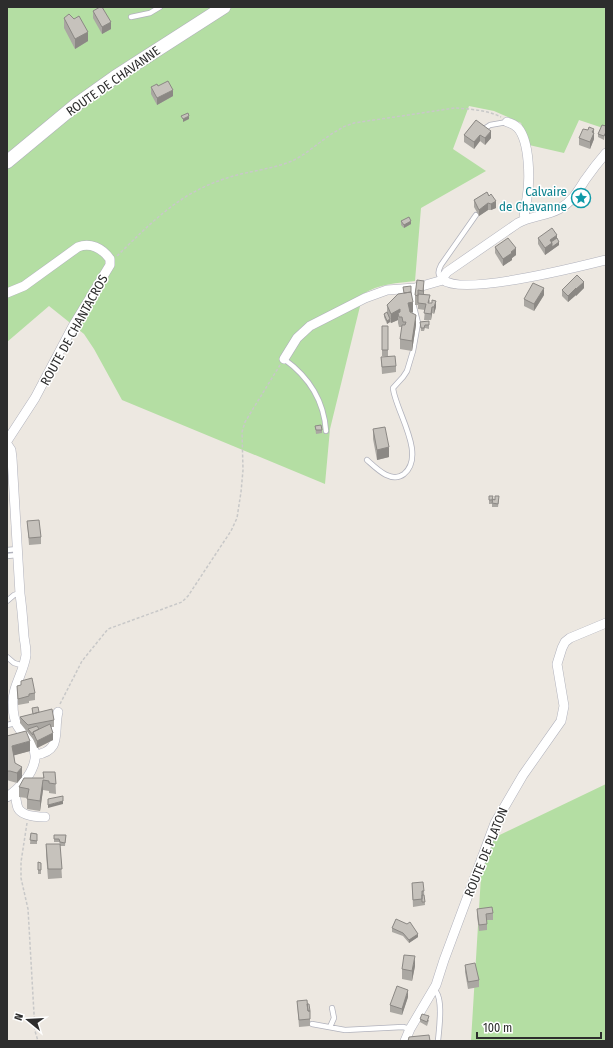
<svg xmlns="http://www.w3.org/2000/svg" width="613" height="1048" viewBox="0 0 613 1048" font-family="'Fira Sans Condensed',sans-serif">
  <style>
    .green { fill: #b4dea3 }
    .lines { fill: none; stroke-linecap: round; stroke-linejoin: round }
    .service-casing { stroke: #b1b2bc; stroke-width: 6 }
    .minor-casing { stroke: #b1b2bc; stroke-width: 10 }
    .secondary-casing { stroke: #b1b2bc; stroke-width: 14 }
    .path { stroke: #c8c8c8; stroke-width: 1.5; stroke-dasharray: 3 2; stroke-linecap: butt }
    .service { stroke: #fff; stroke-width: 4.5 }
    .minor { stroke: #fff; stroke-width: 9 }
    .secondary { stroke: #fff; stroke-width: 13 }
    .wall { fill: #aaa7a2 }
    .shaded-wall { fill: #8b8884 }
    .building { fill: #c6c2bc; stroke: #8b8884 }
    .labels { text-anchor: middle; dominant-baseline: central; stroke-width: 3; stroke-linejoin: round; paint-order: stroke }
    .street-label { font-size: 13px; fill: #2d2d2d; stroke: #fff }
    .culture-label { font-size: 13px; fill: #0d838f; stroke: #fff; text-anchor: end }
  </style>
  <rect width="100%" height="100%" fill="#ede8e1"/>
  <path class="green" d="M7,7H606V129L579,120L564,153L529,145L521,123L494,111L469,106L453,149L486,171L421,208L415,281C398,283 378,284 363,294L330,429L325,484L122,400L94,349L84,334L49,306L7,342Z
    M606,784V1041H471L483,843Z"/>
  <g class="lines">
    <defs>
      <path id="service" d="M131,17L150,13L160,7
        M484,129L490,125L507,122
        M443,280C437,275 438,271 441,265L476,215
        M284,359C309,377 324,401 326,431
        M367,460C376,468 391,484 404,474C427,455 395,410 393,388L403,377L407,371L413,351L418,323L413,303L415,288
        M7,550L18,549
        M7,556L18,555
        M7,601L14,595L20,593
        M7,657L14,663L24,666
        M7,725L16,723
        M434,990C444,996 439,1029 438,1041
        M312,1024L345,1030L403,1027L410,1029
        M330,1027L334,1018L332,1008"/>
      <path id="minor" d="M507,122C511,123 515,125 518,128C530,142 530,181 527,198C526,206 523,211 525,219
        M606,153C599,161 592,170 585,180C578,191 572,202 559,209C546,216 531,216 518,223L447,272L444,276L443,280C464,296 578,267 606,260
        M7,293L24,286L78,247C90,242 102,248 110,259V265L73,326L35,398L7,441
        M284,359L297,338L310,326L365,298L387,290L415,288L443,280
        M7,444L11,450L12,458C15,503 17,549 20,594C22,608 23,622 24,637C25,642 26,649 26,655C24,672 12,687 13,704C13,711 14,719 17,725C23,736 37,745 35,759C33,774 19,789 7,797
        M35,755C63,751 53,732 58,712
        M15,792C16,797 16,803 18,808C22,816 37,817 45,817
        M405,1041L410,1029L436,985L444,960L495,823L523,775L561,721L564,706L557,664L562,648L565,642L570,638L606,623"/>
      <path id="secondary" d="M7,162L77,104L115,77L224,7"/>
    </defs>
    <use href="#service" class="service-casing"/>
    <use href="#minor" class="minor-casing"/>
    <use href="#secondary" class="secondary-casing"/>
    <path class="path" d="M117,256C151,223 178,194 224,179C246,171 270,170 292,161C309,153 323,138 340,129C344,126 349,125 354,123L455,108C470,109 487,110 501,117
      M60,704L82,661L108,629L182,602L188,596L223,543L231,531L237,518L241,492L243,470L242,432L245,422L280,365
      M27,823L21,862V878L28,909L35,1031L38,1041"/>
    <use href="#service" class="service"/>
    <use href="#minor" class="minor"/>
    <use href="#secondary" class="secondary"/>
  </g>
  <path class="wall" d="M93,11L111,29L102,34L93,18Z
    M64,18L74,19L88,41L75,49L64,28Z
    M158,86L173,96L157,105L151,94V87Z
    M476,120L491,138L485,145L480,141L474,149L464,142V135Z
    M606,126L604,140L598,137V134Z
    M594,129V139L590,149L579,145V138L588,130Z
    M487,192L496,208L491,210H488L479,216L474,207V200Z
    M401,221L411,224L404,228L401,225Z
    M538,238H557L559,245L545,255L538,244Z
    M495,247L516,255L512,258V260L503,266L495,253Z
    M577,275L584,288L576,296V295L568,302L562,296V290Z
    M417,280L424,291V294L430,301L429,303L436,307L434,314L432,313L431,320H424L425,310L418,309V305H415V295Z
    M403,287L411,292L413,312H410L416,325L412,351L400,349V339L402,327H399L398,323V320L391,323L390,322L387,324L384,317V314L387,312V305L404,293Z
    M544,295L534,311L524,306V299Z
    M429,321V329L425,328L424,331H421L420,322Z
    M382,326H388V356H382Z
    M381,357L396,366V372L382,374Z
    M315,426L322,430V433L316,434Z
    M373,429L389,457L377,460L373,439Z
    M489,496L493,499L499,500L498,507H492V504H489Z
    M27,521L41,537V544L29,545Z
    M17,686L35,693V700L29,701V703L18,705Z
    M32,708L39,712L54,718V727H51L53,740L37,748L33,739L20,723V717L33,714Z
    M7,736L30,751L14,755L15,763L22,777L17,783L10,781L7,780Z
    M43,772H55L56,794L49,793V791L43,790L40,811L27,809V798L19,797V787L43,778Z
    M31,833L37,834V844H30Z
    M54,835H66L65,846H60L62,878L48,879L46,854V844H60L59,842H54Z
    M38,862L41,863V874H38Z
    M412,883L424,891L425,905L413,907Z
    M477,909L493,913V920H487V930L479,931L477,916Z
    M392,928L418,937L409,943L403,936L392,932Z
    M465,965L479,980V987L468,989L465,972Z
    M415,966L412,981L402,979V969Z
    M408,997L402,1015L390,1012V1005Z
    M297,1001L307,1004L310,1019V1026L299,1027Z
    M420,1019L429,1020L427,1026L420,1022Z"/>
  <path class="shaded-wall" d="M111,22V29L102,34V27Z
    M88,32V41L75,49V39Z
    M173,90V96L157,105V98Z
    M189,116V119L183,122V119Z
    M594,129V139L590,149V142Z
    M491,131V138L485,145V138Z
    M480,135V141L474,149V142Z
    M496,201V208L491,210V204Z
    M488,203V210L479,216V210Z
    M411,221V224L404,228V225Z
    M557,235V242H559V245L545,255V248L550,240Z
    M516,248V255L512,258V260L503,266V259L511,252Z
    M424,281V291L423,300V291Z
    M584,282V288L576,296V289Z
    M544,288V295L534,311V304Z
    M576,288V295L568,302V296Z
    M436,301V307L434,314V307Z
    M413,302V312L408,313V303Z
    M432,307V313L431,320V314Z
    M400,309V317L398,313V320L391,323V314Z
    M416,315V325L412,351V341Z
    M390,319V322L387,324V321Z
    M389,447V457L377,460V450Z
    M53,733V740L37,748V741Z
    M30,741V751L12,756V746Z
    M22,767V777L17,783V773Z
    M43,780V790L40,811V801Z
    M63,801V804L48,808V805Z
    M418,934V937L409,943V940Z
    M415,956V966L412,981V971Z
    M408,990V997L402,1015V1009Z"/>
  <path class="building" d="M100,7H102L111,22L102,27L93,11Z
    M69,14L74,19L79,16L88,32L75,39L64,18Z
    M168,81L173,90L157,98L151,87L157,84L158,86Z
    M188,113L189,116L183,119L181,116Z
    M476,120L491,131L485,138L480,135L474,142L464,135Z
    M602,125L606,126V132L604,136L598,134Z
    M589,127L594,129L592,132L594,133L590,142L579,138L583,129L588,130Z
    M487,192L489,196L491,194L496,201L491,204L488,203L479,210L474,200Z
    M409,217L411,221L404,225L401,221Z
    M552,228L557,235L550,240L552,243L545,248L538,238Z
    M508,238L516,248L511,252L512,253L503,259L495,247Z
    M557,238L559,242L552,247V243L551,242Z
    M577,275L584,282L576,289V288L568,296L562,290Z
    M417,280L424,281L423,291L418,290V296L415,295Z
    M533,283L544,288L534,304L524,299Z
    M411,286V292L404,293L403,287Z
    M411,292L413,302L408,303L410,312L416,315L412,341L400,339L402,325H405L406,322H403L402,317H399L398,313L400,312V309L391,314L387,305L398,294Z
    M418,294L430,295L428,303H432V300L436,301L434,307H432L431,314L424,313L426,304L418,303Z
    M387,312L390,319L387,321L384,314Z
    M429,321V325H425L424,328H421L420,322Z
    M382,326H388V350H382Z
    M395,356L396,366L382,367L381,357Z
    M321,425L322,430H316L315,426Z
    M385,427L389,447L377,450L373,429Z
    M489,496H493L492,500H489Z
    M495,496H499L498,504L492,503L493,499L495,500Z
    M39,520L41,537L29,538L27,521Z
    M32,678L35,693L29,694V696L18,699L17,686L21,685V681Z
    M38,707L39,712L33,714L32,708Z
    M52,709L54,720L28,725L20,717Z
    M50,724L53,733L37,741L33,732Z
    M37,726L39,729L33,732V735L28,729Z
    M26,731L30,741L12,746L15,763L22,767L17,773L10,771H7V736Z
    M43,772H55L56,784L49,783V781L43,780L40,801L27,799L29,789L19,787L24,778H44Z
    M63,796V801L48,805V799Z
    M31,833L37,834V841L30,840Z
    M54,835H66L65,843L60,842L59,839H54Z
    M46,844H60L62,869H48Z
    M38,862L41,863V870H38Z
    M423,882L424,891H422V899L413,900L412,883Z
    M422,895H424L425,902H422Z
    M492,907L493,913L486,914L487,924L479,925L477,909Z
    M396,919L407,924L410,922L418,934L409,940L403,933L392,928Z
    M404,955L415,956L412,971L402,969Z
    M475,963L479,980L468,982L465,965Z
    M397,986L408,990L402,1009L390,1005Z
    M307,1000L308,1011H310V1019L299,1020L297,1001Z
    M307,1004H309L310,1011H308Z
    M422,1014L429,1016L427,1022L420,1019Z
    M429,1035L430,1041H408L409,1037Z"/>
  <defs>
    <symbol id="sight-ring" viewBox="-11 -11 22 22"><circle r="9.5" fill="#fff" stroke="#0f9aa8" stroke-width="1.5"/><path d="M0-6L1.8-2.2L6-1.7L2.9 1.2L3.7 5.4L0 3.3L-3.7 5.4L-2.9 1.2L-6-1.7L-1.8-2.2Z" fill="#0f9aa8"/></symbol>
  </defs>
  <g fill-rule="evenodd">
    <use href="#sight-ring" x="570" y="187" width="22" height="22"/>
  </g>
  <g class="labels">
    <g class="street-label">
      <text transform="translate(113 81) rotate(-35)">ROUTE DE CHAVANNE</text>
      <text transform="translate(74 330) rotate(-61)">ROUTE DE CHANTACROS</text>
      <text transform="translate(486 852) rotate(-68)">ROUTE DE PLATON</text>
    </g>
    <g class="culture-label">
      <text x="567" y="191">Calvaire<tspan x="567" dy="15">de Chavanne</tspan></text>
    </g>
  </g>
  <rect width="613" height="1048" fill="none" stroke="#2d2d2d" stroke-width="16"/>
  <g transform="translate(28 1020) rotate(288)" stroke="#ffffff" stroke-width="3" paint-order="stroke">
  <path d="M0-3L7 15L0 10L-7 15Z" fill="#2d2d2d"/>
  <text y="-6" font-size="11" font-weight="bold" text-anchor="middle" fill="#2d2d2d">N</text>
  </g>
  <path d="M477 1032v6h124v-6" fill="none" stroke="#2d2d2d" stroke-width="2"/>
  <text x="483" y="1032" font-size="12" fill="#2d2d2d" stroke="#ffffff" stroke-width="3" paint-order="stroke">100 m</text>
</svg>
